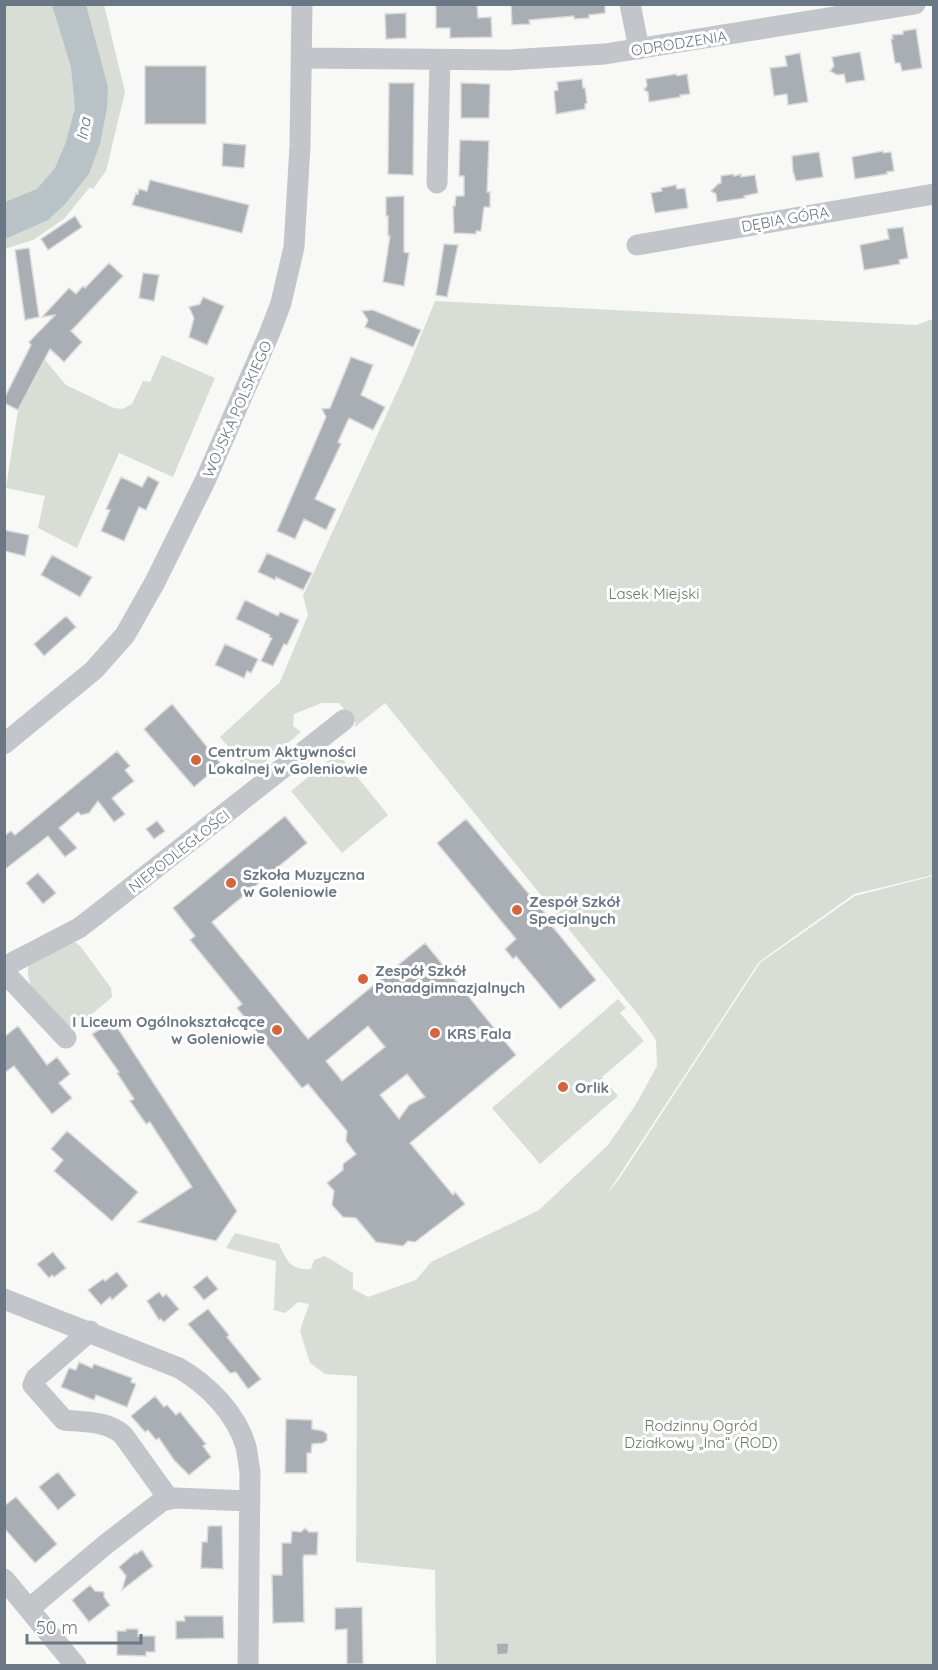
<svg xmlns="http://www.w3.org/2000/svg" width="938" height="1670" viewBox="0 0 938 1670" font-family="Quicksand,sans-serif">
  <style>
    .green { fill: #d8ddd6 }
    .water { fill: #b9c2c7 }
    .building { fill: #a8aeb4; stroke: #dadad8; stroke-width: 1.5; fill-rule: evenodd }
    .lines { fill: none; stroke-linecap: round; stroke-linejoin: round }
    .minor { stroke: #c2c5c9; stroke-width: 21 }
    .poi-dot { fill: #d3663c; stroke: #fff; stroke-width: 2 }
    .labels { text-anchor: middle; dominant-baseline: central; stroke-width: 6; stroke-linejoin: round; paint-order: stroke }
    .street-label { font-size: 15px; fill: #6a7784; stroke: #fff }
    .park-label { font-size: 15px; fill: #677765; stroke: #fff }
    .poi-label { font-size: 15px; font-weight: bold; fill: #6a7784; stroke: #fff; text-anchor: start }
    .water-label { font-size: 16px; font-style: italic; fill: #67777f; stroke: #fff }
  </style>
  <rect width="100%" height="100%" fill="#f8f8f6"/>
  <path class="green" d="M4,5H104L125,92L106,171L93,189L90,187L64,219L33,240L5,249Z
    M435,301L916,325L933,319V875L854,894L759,962L605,1197L619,1179L760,963L855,896L933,876V1665H436L435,1570L356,1562L357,1376L325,1374L310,1363L300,1331L309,1304L298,1302L285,1313L274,1310L276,1261L226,1248L235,1233L279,1244C286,1260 291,1271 311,1269L314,1260L325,1256L353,1273V1289L368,1297L416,1280L431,1262L539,1210L608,1145L635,1106L657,1066L656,1040L640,1017L385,703L355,727L354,726L356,724L339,703H322L294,714L293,726L301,732L251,774L220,737L280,682L308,615L303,596L407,370Z
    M162,355L215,378L173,477L119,453L77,548L38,528L45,496L6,488L18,410L45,360L66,385L114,408L122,409L132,404L143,381L150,382Z
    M338,753L388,815L342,853L291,791Z
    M66,942H75L81,947L111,988L112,997L69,1034C54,1017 10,978 36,956C43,950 57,946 66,942Z
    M618,999L626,1008L620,1013L644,1041L602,1077L618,1096L540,1164L492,1108Z"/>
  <path class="water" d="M52,5H86L108,87L107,108L100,144L89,174L65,204L48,220L5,239V202L37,189L55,168L66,142L75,108L71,67Z"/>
  <path class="building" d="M436,4H477L478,18L491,17L492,37L450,38V28H436Z
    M511,4H605V13L589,15V18L574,19V16L529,20L530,24L512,25Z
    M406,13V38L386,39L385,14Z
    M916,29L922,68L902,71L900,63H895L891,39H893L892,35L903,34V31Z
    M860,52L865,80L846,83L844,74L837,75L830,71L834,66L832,57Z
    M800,53L808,102L788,105L787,94L774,96L770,68L787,66L785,56Z
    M145,66H206V124H145Z
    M676,74L677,76L687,74L690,94L680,95V97L649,102L648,92L644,90L647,86L646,79Z
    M582,79L583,88H585L587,103L585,104V109L556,114L554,91L558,90L557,82Z
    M389,83H414L413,175L388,174Z
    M461,83L490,84L489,118H461Z
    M460,140L489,141L487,192H490V207H484L481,231H476V234L454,233L453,206H455L456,196H464V176H459Z
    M223,143L246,145L244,168L222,166Z
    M883,151V153L891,152L894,171L887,172V174L855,179L852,157Z
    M819,152L823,177L796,181L793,171L792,156Z
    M733,174L734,176L741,174V177L755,175L758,193L744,196L745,198L717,202L716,194L711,191L718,184L721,183V176Z
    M150,180L249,205L242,233L132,205L136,193L138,194L139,189L147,191Z
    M676,185L677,189L685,188L688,208L655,213L651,193L662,191L661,188Z
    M404,196V252L409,253L404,286L383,282L390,236H388V216H386V197Z
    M75,216L82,227L48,250L41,239Z
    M903,227L908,258L899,260L900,264L864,270L860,245L889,239L887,229Z
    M444,244L458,245L447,297L436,295Z
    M29,248L39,317L25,320L15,250Z
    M109,263L123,276L71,331L82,342L64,362L50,349L18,410L4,403V399L31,345L29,342L55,315L42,317L69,288L76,294L83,286L85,288Z
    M143,273L159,275L154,301L139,298Z
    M203,297L224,306L207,345L189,337L194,318L189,307L200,304Z
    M373,310L421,330L413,347L365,327L368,320L362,311Z
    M351,357L373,365L361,395L385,407L373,430L349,418L338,442L341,444L315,499L336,509L326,530L304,519L295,539L277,531L326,417L322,409L330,408Z
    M148,476L159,482L146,510L139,507L124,541L101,531L110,510L106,509L121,477L142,487Z
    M4,530L29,535L25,556L4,551Z
    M267,553L312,573L303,590L276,577L275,580L258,572Z
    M52,555L92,577L80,597L41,575Z
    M245,600L278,616L280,612L299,620L287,645L284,644L273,666L261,661L272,638L269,637L270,635L236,619Z
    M66,616L76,627L44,656L34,644Z
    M225,644L258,659L251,673L247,671L244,678L215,665Z
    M172,704L221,764L194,787L144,729Z
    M117,751L130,766L125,770L134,781L112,798L125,814L114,822L98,801L89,813L81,815L78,812L59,828L77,848L65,857L48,836L4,870V836L11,831L15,835Z
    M285,816L307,843L212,922L308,1039L425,943L516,1055L410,1143L453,1195L455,1192L465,1204L415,1242L408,1241L403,1246L376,1242L356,1218L343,1217L332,1205L334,1191L327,1183L343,1170V1164L356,1154L346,1141L347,1131L308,1084L302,1088L237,1008L242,1004L190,940L195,936L173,908ZM368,1026L385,1047L342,1081L326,1061ZM407,1074L425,1097L409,1105L399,1119L380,1095Z
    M466,819L554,924L552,926L596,980L560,1009L516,956L513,959L505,949L516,939L437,843Z
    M157,821L165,831L154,839L146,829Z
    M38,873L56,893L43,904L26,883Z
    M113,1021L237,1211L216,1241L138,1222L192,1187L150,1122L146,1124L130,1101L134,1099L117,1073L119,1072L92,1034Z
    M18,1026L47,1065L57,1057L70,1074L59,1083L72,1098L52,1114L14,1066L4,1073V1037Z
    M67,1131L138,1192L112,1221L54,1171L63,1160L51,1149Z
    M53,1252L66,1268L54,1277L52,1275L49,1278L37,1264Z
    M117,1272L128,1286L112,1300L110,1297L101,1305L88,1290L103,1279L105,1281Z
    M207,1276L218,1289L204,1300L193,1287Z
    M159,1292L163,1297L166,1294L179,1309L164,1322L161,1319L159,1320L147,1301Z
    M208,1309L229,1335L227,1337L261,1379L248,1389L236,1372L230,1373L188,1324Z
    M79,1362L92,1368L94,1364L132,1378L131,1382L136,1384L127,1407L96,1395L94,1400L61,1387L69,1368L76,1370Z
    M155,1396L164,1407L167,1405L176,1415L180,1412L206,1444L203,1446L211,1457L189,1475L174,1460L159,1438L156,1440L148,1430L145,1432L131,1416Z
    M286,1419L312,1420V1429L323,1431L327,1434V1440L323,1443L312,1444L311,1453H307V1473H285Z
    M58,1472L76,1495L58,1510L39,1487Z
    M16,1497L57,1544L35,1563L4,1528V1506Z
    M208,1526H222L223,1569L201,1568L202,1542H207Z
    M305,1528L309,1532H318L317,1555H304L303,1558L304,1622L273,1623L272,1575H282V1543H291L292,1531L301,1532Z
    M142,1550L153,1566L122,1590L126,1576L119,1567L135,1553L136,1554Z
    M90,1585L95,1591L104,1592V1597L110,1605L89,1622L72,1600Z
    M362,1607L363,1664H347V1629L335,1630V1608Z
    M184,1616H223L224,1638L176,1639V1621H185Z
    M126,1629H138V1636H155V1652H146V1656L117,1655V1631H126Z
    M496,1643H509L508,1654L497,1655Z"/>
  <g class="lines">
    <path class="minor" d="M630,4L639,49
      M302,58L508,60L605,54L915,4
      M437,183L440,60
      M637,245L934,194
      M4,744L94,670L125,635L155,582L205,481L270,332L281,303L294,247L300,146L302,4
      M4,967L79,928L96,915L344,720
      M4,972L66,1038
      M4,1299L179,1368C208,1385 237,1414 246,1447C248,1455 248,1463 250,1471L248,1666
      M90,1331L36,1378L33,1385L64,1420C84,1422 108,1421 123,1435L169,1499
      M4,1579L76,1666
      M30,1608L105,1545L162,1501L175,1498L250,1501"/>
  </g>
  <g class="poi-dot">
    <circle cx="196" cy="760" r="6"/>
    <circle cx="231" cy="883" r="6"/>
    <circle cx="517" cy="910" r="6"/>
    <circle cx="363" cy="979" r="6"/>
    <circle cx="277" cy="1030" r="6"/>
    <circle cx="435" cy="1033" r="6"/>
    <circle cx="563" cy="1087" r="6"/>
  </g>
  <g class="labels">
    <g class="street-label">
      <text transform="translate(679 43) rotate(-9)">ODRODZENIA</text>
      <text transform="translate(785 219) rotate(-10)">DĘBIA GÓRA</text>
      <text transform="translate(237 409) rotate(-66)">WOJSKA POLSKIEGO</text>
      <text transform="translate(179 851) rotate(-38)">NIEPODLEGŁOŚCI</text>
    </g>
    <g class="park-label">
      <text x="654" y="593">Lasek Miejski</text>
      <text x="701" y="1425">Rodzinny Ogród<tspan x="701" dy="17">Działkowy „Ina“ (ROD)</tspan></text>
    </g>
    <g class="poi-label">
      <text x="208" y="751">Centrum Aktywności<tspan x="208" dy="17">Lokalnej w Goleniowie</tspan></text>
      <text x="243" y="874">Szkoła Muzyczna<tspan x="243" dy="17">w Goleniowie</tspan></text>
      <text x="529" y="901">Zespół Szkół<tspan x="529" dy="17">Specjalnych</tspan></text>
      <text x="375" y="970">Zespół Szkół<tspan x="375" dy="17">Ponadgimnazjalnych</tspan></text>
      <text x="265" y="1021" text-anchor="end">I Liceum Ogólnokształcące<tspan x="265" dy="17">w Goleniowie</tspan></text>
      <text x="447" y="1033">KRS Fala</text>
      <text x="575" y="1087">Orlik</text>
    </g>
    <g class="water-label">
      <text transform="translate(83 129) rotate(-80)">Ina</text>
    </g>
  </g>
  <rect width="938" height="1670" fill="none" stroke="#6a7784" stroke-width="12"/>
  <path d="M27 1634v9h114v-9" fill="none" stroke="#6a7784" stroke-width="3"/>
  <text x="36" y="1634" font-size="18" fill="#6a7784" stroke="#ffffff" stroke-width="4.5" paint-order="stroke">50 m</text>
</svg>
